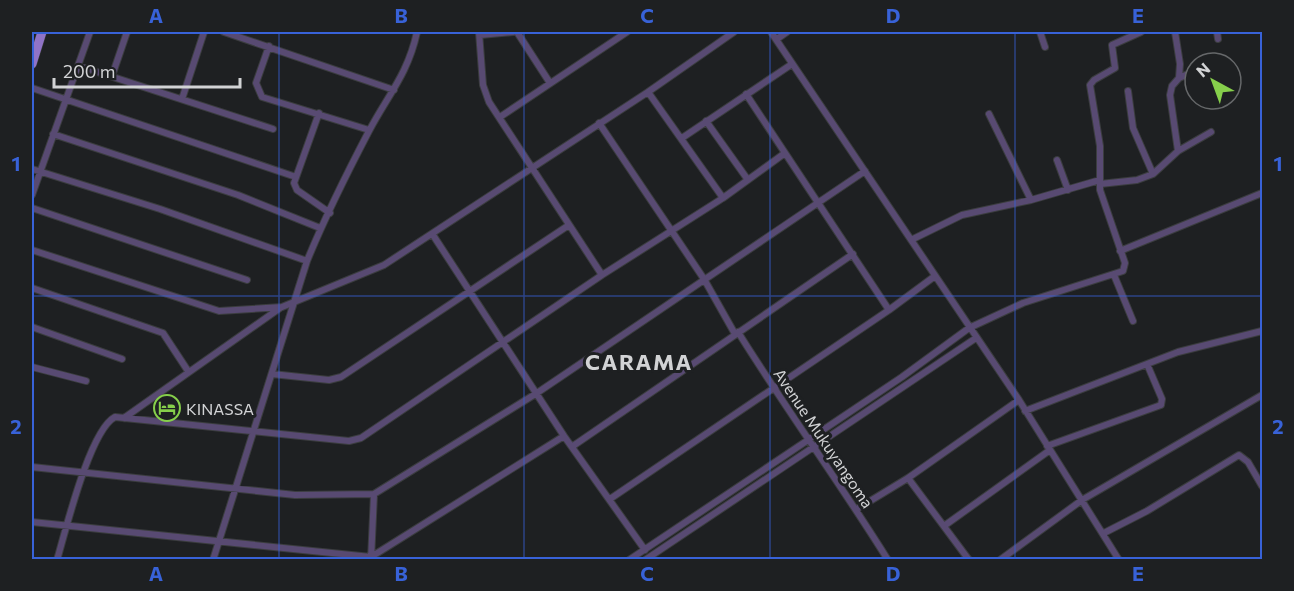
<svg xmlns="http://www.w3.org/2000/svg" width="1294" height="591" viewBox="0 0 1294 591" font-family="Commissioner,sans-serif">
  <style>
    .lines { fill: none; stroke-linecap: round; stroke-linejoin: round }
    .street-casing { stroke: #3b3d3f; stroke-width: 8 }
    .primary-casing { stroke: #3b3d3f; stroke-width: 10 }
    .street { stroke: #584a72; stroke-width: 6 }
    .primary { stroke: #9073c6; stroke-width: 9 }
    .grid { fill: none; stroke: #3862d8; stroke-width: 1.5; stroke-opacity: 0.55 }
    .labels { text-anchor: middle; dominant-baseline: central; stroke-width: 6; stroke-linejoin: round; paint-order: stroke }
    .poi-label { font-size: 16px; fill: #d2d3d5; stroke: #1e2022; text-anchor: start }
    .street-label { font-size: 16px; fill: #d2d3d5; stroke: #1e2022 }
    .district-label { font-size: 22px; font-weight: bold; letter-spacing: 1.5px; fill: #d2d3d5; stroke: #1e2022 }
    .neatline { fill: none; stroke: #3862d8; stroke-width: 2 }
    .grid-label { font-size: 20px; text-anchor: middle; font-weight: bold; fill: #3862d8 }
  </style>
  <rect width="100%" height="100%" fill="#1e2022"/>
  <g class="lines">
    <defs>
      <path id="street" d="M224,32L394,90
        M479,32L483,85L489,102L602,275
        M517,32L550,83
        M771,32L1019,400L1119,560
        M1040,32L1045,47
        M1175,32L1180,64L1179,78L1172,86L1170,95L1178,151
        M1217,32L1218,39
        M480,35L513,32
        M777,39L787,32
        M269,46L256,83L262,97L369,130
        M79,66L273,129
        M112,76L127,32
        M1179,78L1195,71
        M32,88L296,177
        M1128,91L1133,128L1153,174
        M648,92L723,198
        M746,94L889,310
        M182,99L204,32
        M319,113L294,183L297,190L330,213
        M989,114L1031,200
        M500,117L627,32
        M706,121L748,180
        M599,123L704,279L735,334
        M53,134L238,195L320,228
        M682,138L792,64
        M1057,160L1068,190
        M32,169L160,209L307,261
        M1100,184L1137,180L1153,174L1178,151L1211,132
        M32,195L90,32
        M32,208L247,280
        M433,235L564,436L645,550
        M911,240L962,215L1031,200L1100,180
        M32,250L219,311L282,307L384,265L648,92L734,32
        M1120,251L1262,193
        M1114,275L1133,321
        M32,288L163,333L188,371
        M32,327L122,359
        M738,332C786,409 840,483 888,560
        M32,367L86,381
        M272,374L329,380L341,377L569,225
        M1025,411L1178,352L1262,331
        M124,418L280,308
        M573,446L853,254
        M1047,446L1161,405L1162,399L1147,364
        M32,467L295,495L374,494L537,393L865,171
        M908,478L969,560
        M610,499L889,310L935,276
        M857,509L908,478L1019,400
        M32,522L371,557L564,436
        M944,526L1050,450
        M1104,533L1147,511L1239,455L1248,462L1262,486
        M57,560C66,529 90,430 115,417L349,441L361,438L602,275L723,198L785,153
        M213,560L307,261C325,217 347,173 369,131C388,95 408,74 417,32
        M371,560L374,494
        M629,560L902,377L969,328L1023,303L1123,271L1125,263L1100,190V146L1090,85L1094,80L1115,68L1112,45L1141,32
        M645,560L976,338
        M1000,560L1082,500L1262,395"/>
      <path id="primary" d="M32,64L42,32"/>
    </defs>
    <use href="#street" class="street-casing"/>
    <use href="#primary" class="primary-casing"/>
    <use href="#street" class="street"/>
    <use href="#primary" class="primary"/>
  </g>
  <path class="grid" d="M279,32V560M524,32V560M770,32V560M1015,32V560M32,296H1262"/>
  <defs>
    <symbol id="hotel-ring" viewBox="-11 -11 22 22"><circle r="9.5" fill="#1e2022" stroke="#86cf4b" stroke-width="1.5"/><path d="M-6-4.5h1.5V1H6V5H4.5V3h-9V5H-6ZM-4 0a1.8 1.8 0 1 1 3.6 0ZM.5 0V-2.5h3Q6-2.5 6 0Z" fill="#86cf4b"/></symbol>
  </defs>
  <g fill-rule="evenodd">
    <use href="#hotel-ring" x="152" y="393" width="30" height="30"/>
  </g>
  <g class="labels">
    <g class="poi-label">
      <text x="186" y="408">KINASSA</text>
    </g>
    <g class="street-label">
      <text transform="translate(824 438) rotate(56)">Avenue Mukuyangoma</text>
    </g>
    <g class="district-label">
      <text x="639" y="361">CARAMA</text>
    </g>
  </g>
  <rect width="1294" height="591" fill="none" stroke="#1e2022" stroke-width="66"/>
  <g transform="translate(1213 81) rotate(319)"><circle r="28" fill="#1e2022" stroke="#66686a" stroke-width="1.5"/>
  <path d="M0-4.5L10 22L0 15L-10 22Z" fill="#86cf4b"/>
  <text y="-9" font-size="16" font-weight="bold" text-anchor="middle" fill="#d2d3d5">N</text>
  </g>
  <path d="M54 78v9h186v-9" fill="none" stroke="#d2d3d5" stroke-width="3"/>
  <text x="63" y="78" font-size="18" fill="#d2d3d5" stroke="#1e2022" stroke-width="4.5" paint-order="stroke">200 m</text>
  <rect x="33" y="33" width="1228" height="525" class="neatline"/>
  <g class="grid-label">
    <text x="156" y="23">A</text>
    <text x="401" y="23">B</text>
    <text x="647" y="23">C</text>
    <text x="893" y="23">D</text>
    <text x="1138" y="23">E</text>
    <text x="16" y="171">1</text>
    <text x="1278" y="171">1</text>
    <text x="16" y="434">2</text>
    <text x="1278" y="434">2</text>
    <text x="156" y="581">A</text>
    <text x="401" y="581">B</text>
    <text x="647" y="581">C</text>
    <text x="893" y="581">D</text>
    <text x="1138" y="581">E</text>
  </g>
</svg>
